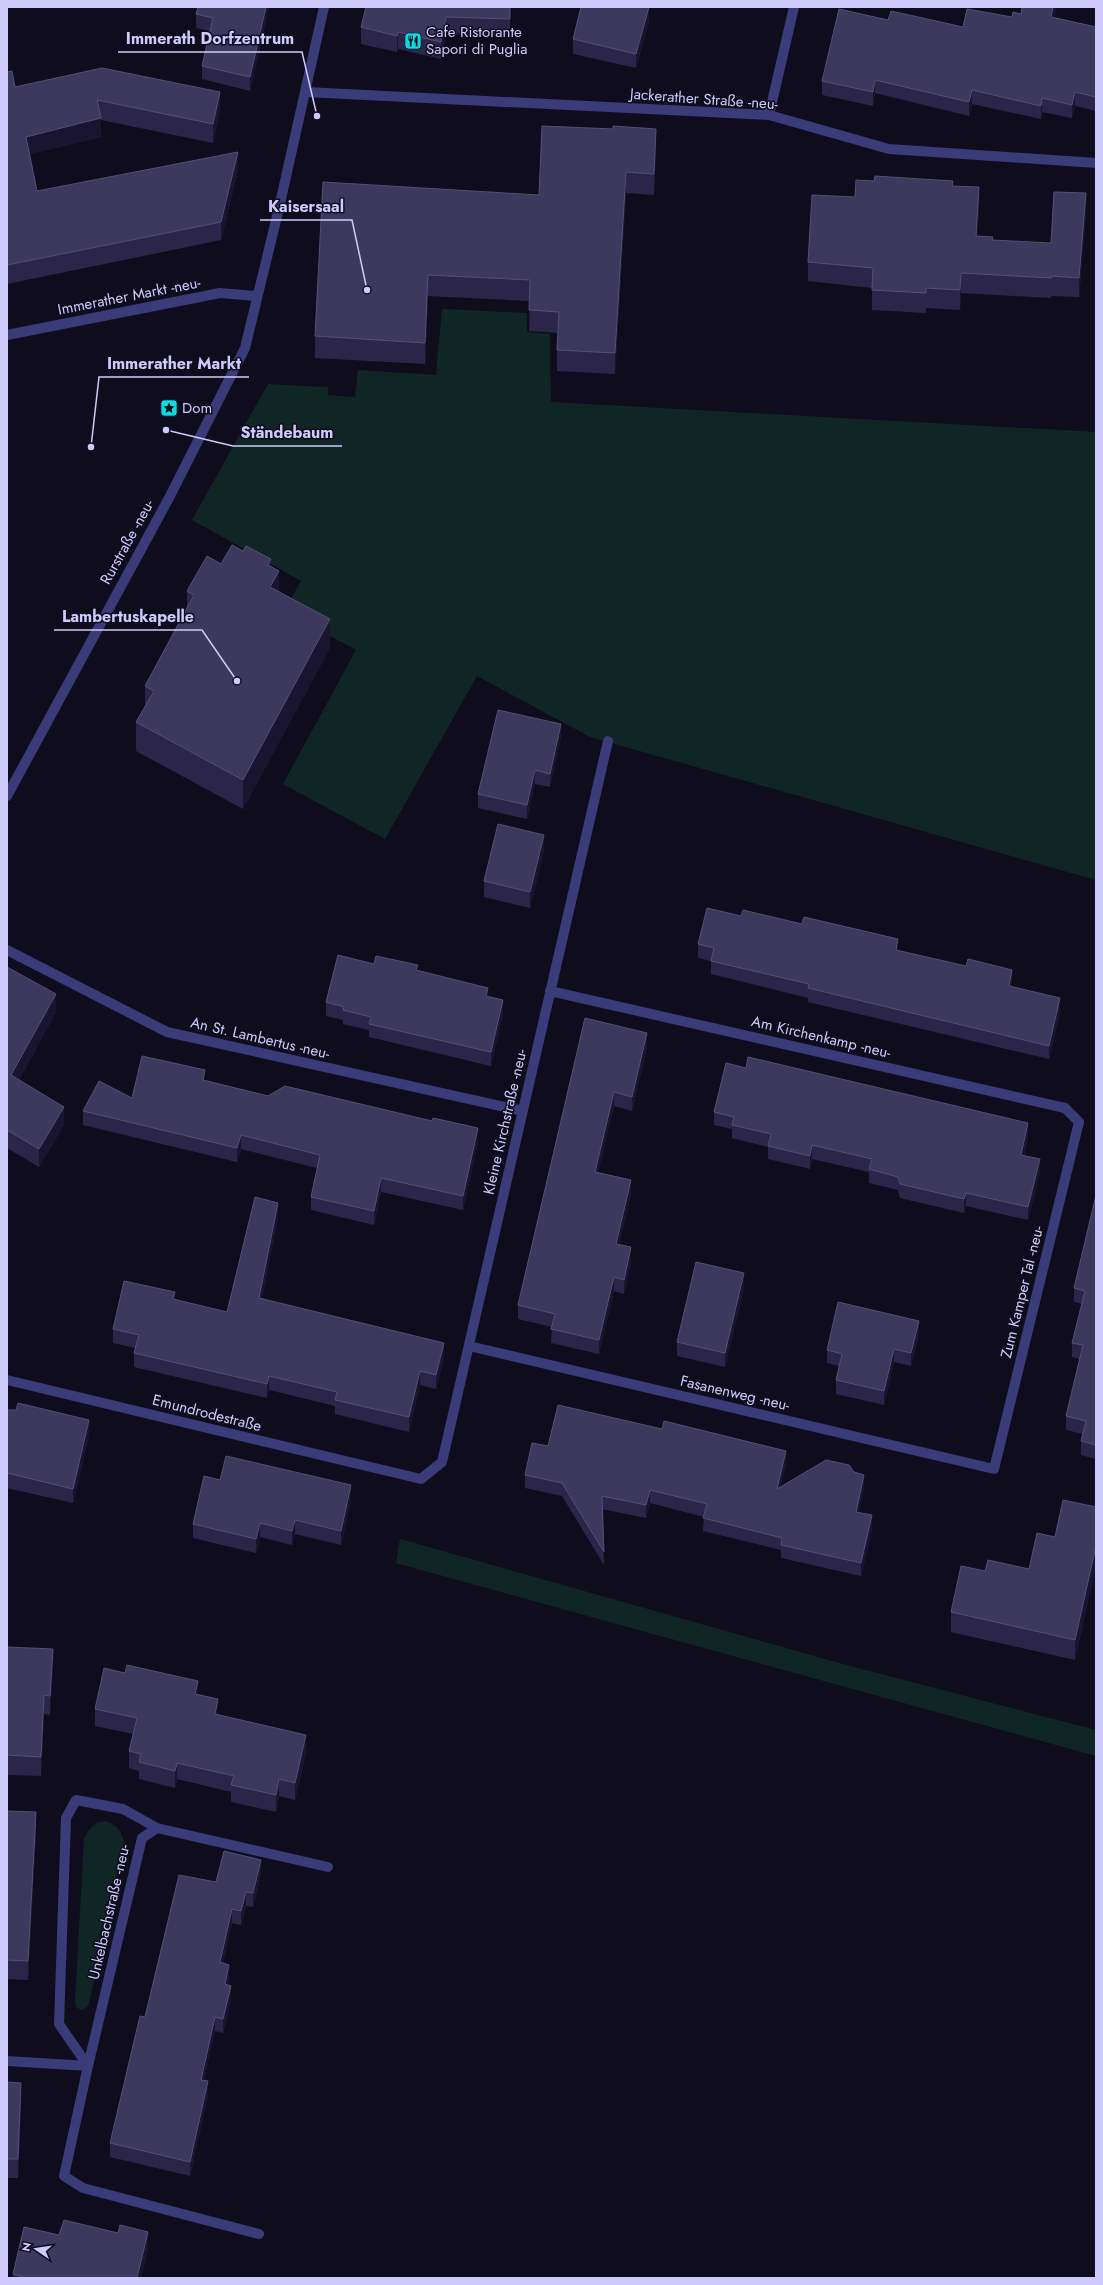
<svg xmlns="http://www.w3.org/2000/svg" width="1103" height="2285" viewBox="0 0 1103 2285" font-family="Jost,sans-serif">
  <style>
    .green { fill: #102624 }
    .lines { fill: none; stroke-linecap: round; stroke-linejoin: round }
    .minor { stroke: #3a3b79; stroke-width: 10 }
    .wall { fill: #2b2649 }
    .shaded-wall { fill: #191530 }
    .building { fill: #3d385d; stroke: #544f76 }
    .labels { text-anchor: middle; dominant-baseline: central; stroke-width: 3; stroke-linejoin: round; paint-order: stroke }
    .poi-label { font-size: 15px; fill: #cecbfc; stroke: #0f0d1d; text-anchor: start }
    .street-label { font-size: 15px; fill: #cecbfc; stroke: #0f0d1d }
    .leader { fill: none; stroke: #cecbfc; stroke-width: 1.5 }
    .callout-dot { fill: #cecbfc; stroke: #0f0d1d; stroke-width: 1.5 }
    .callout-label { font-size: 16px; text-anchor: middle; font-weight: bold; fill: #cecbfc; stroke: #0f0d1d; stroke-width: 3; stroke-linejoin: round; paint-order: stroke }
  </style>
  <rect width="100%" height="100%" fill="#0f0d1d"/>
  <path class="green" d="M442,309L527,313V332L550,334L551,402L1096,432V880L590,737L477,676L385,839L283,784L356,650L284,611L301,581L192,520L268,384L328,387V395L355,397L358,370L436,375Z
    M400,1539L839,1663L1096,1730V1756L396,1563Z
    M105,1821C117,1825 121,1830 124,1842L89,2003L86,2008L81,2010L76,2007L75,2001L84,1839C89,1828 93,1823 105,1821Z"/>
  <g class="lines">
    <path class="minor" d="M306,92L769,115L889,149L1096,163
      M769,115L794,7
      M7,335L220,293L257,296
      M7,796L169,498L245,348L279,208L324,7
      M7,950L167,1032L523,1111
      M469,1346L994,1469L1079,1122L1065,1108L550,991
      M7,1380L421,1479L442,1462L608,741
      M7,2061L88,2066L64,2176L83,2188L259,2234
      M88,2066L142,1838L157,1828L328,1867
      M88,2066L59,2024L66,1818L76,1800L123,1809L157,1828"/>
  </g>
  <path class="wall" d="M198,7H269L250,91L202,79V66L210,31L196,28V14Z
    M510,7V36L446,34L441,59L398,49L397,52L361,44V27Z
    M1021,14L1054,17L1096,27V111L1075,106L1072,118L1042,112L1041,119L972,104L969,116L875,93L873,106L822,95V81L888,20L963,27L1012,17Z
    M649,22L636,68L573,54V39Z
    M7,72L15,87L220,110L213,143L101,120V137L30,154L37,191L238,170L221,240L7,284Z
    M656,150L654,195L626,193L615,374L557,371V350L558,333L529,331L530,301L428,296L425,364L315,358V336L539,195Z
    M953,186L979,207L977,236L993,241L1051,243L1086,213L1079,297L1051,296V298L961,293L960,310L926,308V313L872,310V288L808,281V262L855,197Z
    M221,564L271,567L279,591L330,648L243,809L136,751V722L145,707V686L187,607V591Z
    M561,738L550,787L535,784L527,819L478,808V794Z
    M544,850L530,908L484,897V881Z
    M741,916L898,950L1012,984V987L1060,1012L1049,1059L808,1002V998L711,974V961L698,958V944Z
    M374,964L418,971L488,996L503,1013L491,1066L369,1037V1030L343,1024V1020L326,1016V1002Z
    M7,967L56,1012L19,1080L64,1125L39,1167L7,1148Z
    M585,1018L647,1047L632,1111L614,1106L598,1172L631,1194L619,1244L631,1261L624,1294L614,1291L599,1354L551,1343L552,1327L518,1319V1305Z
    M205,1080L268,1096L478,1142L463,1210L381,1192L374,1225L311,1210V1197L317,1168L241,1149L237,1162L83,1125V1111L132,1098Z
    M714,1112L1028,1137L1024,1156L1040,1173L1028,1220L966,1206L964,1213L900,1198L898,1190L869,1183V1172L812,1159L810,1169L768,1159V1147L732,1138V1129L714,1125Z
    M1096,1195V1459L1081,1455V1441L1083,1434L1066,1430V1416L1080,1359L1072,1357V1343L1082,1304L1074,1302V1288Z
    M278,1217L262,1298L444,1357L436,1389L420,1385L409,1432L335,1414V1406L269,1390L267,1398L134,1367V1353L135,1348L113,1343V1329L175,1300L227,1312Z
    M744,1288L725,1367L677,1356V1342Z
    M919,1335L911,1366L894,1362L884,1405L836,1394V1380L839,1366L827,1363V1350Z
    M7,1410L89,1435L73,1503L7,1488Z
    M548,1446L786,1464L780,1487L864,1488L858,1512L872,1529L861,1576L781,1558V1550L703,1531L704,1517L650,1503L646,1518L602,1509L604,1565L562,1496L525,1488V1475Z
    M220,1480L351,1499L341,1545L295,1534L292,1545L260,1537L256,1553L193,1538V1524Z
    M1096,1507V1566L1075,1660L951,1632V1612L985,1571L1029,1569L1055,1537Z
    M7,1647L53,1669L50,1715L44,1714L41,1776L7,1775Z
    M198,1695L218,1714L306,1752L295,1800L279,1796L276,1812L231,1802V1792L177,1779L175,1788L139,1779V1771L129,1768V1751L133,1734L95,1726V1709Z
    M7,1811L36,1832L28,1980L7,1979Z
    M261,1874L253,1907L246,1906L241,1925L232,1923L223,1963L229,1979L228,1985L231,2000L223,2033L215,2031L204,2080L208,2095L190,2176L110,2157V2143L145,2017L216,1882Z
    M7,2082L21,2102L18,2178H7Z
    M59,2235L148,2248L141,2278H13V2274Z"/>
  <path class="shaded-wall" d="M266,7H269L250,91V77Z
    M649,7V22L636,68V54Z
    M1053,7H1057L1051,30V17Z
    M446,17V34L441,59V42Z
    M398,32V49L397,52V36Z
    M875,80V93L873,106V92Z
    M972,90V104L969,116V102Z
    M220,92V110L213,143V124Z
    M1075,92V106L1072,118V105Z
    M1042,98V112L1041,119V106Z
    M101,118V137L26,155V137Z
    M656,129V150L654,195V174Z
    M238,152V170L221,240V222Z
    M626,172V193L615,374V353Z
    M979,187V207L976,256V236Z
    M1086,193V213L1079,297V278Z
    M961,273V293L960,310V290Z
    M428,275V296L425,364V343Z
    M271,559V585L279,571V600L270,616L268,565Z
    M330,619V648L243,809V780Z
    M561,724V738L550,787V774Z
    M535,770V784L527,819V805Z
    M544,835V850L530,908V892Z
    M898,939V952L896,950Z
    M1012,970V984L1009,1000V986Z
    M488,988V1001L486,996Z
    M56,994V1012L11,1094V1075Z
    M1060,998V1012L1049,1059V1046Z
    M503,1000V1013L491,1066V1052Z
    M647,1033V1047L632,1111V1097Z
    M205,1070V1084L203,1080Z
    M614,1092V1106L595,1186V1172Z
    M64,1107V1125L39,1167V1149Z
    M1028,1123V1137L1021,1168V1155Z
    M478,1128V1142L463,1210V1196Z
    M241,1135V1149L237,1162V1148Z
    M812,1145V1159L810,1169V1156Z
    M1040,1159V1173L1028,1220V1207Z
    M381,1178V1192L374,1225V1211Z
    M631,1180V1194L616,1258V1244Z
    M966,1193V1206L964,1213V1199Z
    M278,1203V1217L259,1312V1298Z
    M631,1247V1261L624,1294V1280Z
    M744,1273V1288L725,1367V1353Z
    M614,1277V1291L599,1354V1340Z
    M919,1321V1335L911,1366V1353Z
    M444,1343V1357L436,1389V1375Z
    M894,1349V1362L884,1405V1391Z
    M420,1371V1385L409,1432V1417Z
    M269,1376V1390L267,1398V1384Z
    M89,1420V1435L73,1503V1489Z
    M786,1451V1464L777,1502V1489Z
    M864,1475V1488L856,1525V1512Z
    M351,1485V1499L341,1545V1531Z
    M650,1490V1503L646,1518V1505Z
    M872,1515V1529L861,1576V1563Z
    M295,1520V1534L292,1545V1531Z
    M260,1523V1537L256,1553V1539Z
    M1096,1546V1566L1075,1660V1640Z
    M53,1649V1669L50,1715V1696Z
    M198,1681V1698L195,1694Z
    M44,1695V1714L41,1776V1757Z
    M218,1699V1716L215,1714Z
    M306,1735V1752L295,1800V1783Z
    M177,1763V1779L175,1788V1771Z
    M279,1779V1796L276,1812V1795Z
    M36,1812V1832L28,1980V1961Z
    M261,1860V1874L253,1907V1893Z
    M246,1892V1906L241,1925V1911Z
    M232,1909V1923L220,1976V1962Z
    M229,1965V1979L225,1998V1984Z
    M231,1986V2000L223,2033V2019Z
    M215,2017V2031L201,2094V2080Z
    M208,2081V2095L190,2176V2162Z
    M21,2083V2102L18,2178V2159Z
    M148,2232V2248L141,2278H137Z"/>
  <path class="building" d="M198,7H266L250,77L202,66L213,18L196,14Z
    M366,7H510V19L446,17L441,42L398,32L397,36L361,27Z
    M581,7H649L636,54L573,39Z
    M1022,7H1053L1051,17L1096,27V97L1075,92L1072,105L1042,98L1041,106L972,90L969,102L875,80L873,92L822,81L839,9L888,20L891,11L963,27L967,9L1012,17L1013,12L1021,14Z
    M102,68L220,92L213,124L97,100L101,118L26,137L37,191L238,152L221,222L7,265V72L12,71L15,87Z
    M542,126L613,129V126L656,129L654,174L626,172L615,353L557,350L559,312L529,310L530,280L428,275L425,343L315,336L323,182L539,195Z
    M875,176L953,181L952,186L979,187L976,236L993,237L992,240L1051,243L1054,192L1086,193L1079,278L1051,276V278L961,273L960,290L926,288V293L872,290L873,268L808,262L812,195L855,197L856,180L874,181Z
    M232,545L243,551L246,546L271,559L268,565L279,571L270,587L330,619L243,780L136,722L154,691L145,686L194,595L187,591L207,556L221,564Z
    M498,710L561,724L550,774L535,770L527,805L478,794Z
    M498,824L544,835L530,892L484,881Z
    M707,908L741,916L743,910L802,924L804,917L898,939L896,950L966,966L968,959L1012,970L1009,986L1060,998L1049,1046L808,988L809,984L711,961L714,948L698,944Z
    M338,955L374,964L376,956L418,965L416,970L488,988L486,996L503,1000L491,1052L369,1024L371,1017L343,1010L344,1007L326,1002Z
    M7,967L56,994L11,1075L64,1107L39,1149L7,1130Z
    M585,1018L647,1033L632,1097L614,1092L595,1172L631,1180L616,1244L631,1247L624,1280L614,1277L599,1340L551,1329L555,1314L518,1305Z
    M142,1056L205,1070L203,1080L268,1096L285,1086L432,1121L433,1118L478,1128L463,1196L381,1178L374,1211L311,1197L320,1155L241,1135L237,1148L83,1111L99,1081L132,1098Z
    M748,1057L1028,1123L1021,1155L1040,1159L1028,1207L966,1193L964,1199L900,1184L898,1177L869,1169L872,1159L812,1145L810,1156L768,1146L771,1134L732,1125L734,1117L714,1112L726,1063L746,1068Z
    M1096,1195V1445L1081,1441L1086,1421L1066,1416L1083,1345L1072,1343L1085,1291L1074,1288Z
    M255,1197L278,1203L259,1298L444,1343L436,1375L420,1371L409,1417L335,1400L337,1392L269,1376L267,1384L134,1353L139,1335L113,1329L124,1281L175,1292L173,1299L227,1312Z
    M696,1262L744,1273L725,1353L677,1342Z
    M838,1302L919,1321L911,1353L894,1349L884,1391L836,1380L842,1354L827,1350Z
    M18,1403L89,1420L73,1489L7,1473V1410H16Z
    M558,1405L662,1429L664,1421L786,1451L777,1489L826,1460L849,1465L854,1472L864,1475L856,1512L872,1515L861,1563L781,1545L782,1538L703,1518L707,1504L650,1490L646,1505L602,1496L604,1552L562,1483L525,1475L532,1443L548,1446Z
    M226,1456L351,1485L341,1531L295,1520L292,1531L260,1523L256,1539L193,1524L204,1476L220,1480Z
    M1063,1500L1096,1507V1546L1075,1640L951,1612L961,1566L985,1571L988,1560L1029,1569L1037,1533L1055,1537Z
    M7,1647L53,1649L50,1696L44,1695L41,1757L7,1755Z
    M127,1665L198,1681L195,1694L218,1699L215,1714L306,1735L295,1783L279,1779L276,1795L231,1785L234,1776L177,1763L175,1771L139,1762L141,1754L129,1751L137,1718L95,1709L104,1668L125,1673Z
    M7,1811L36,1812L28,1961L7,1960Z
    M224,1851L261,1860L253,1893L246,1892L241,1911L232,1909L220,1962L229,1965L225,1984L231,1986L223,2019L215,2017L201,2080L208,2081L190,2162L110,2143L140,2016L145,2017L179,1875L216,1882Z
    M7,2082L21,2083L18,2159H7Z
    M64,2220L118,2233L120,2225L148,2232L137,2278H27L13,2274L24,2227L59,2235Z"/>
  <defs>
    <symbol id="restaurant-square" viewBox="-11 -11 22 22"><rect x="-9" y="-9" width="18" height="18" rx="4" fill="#0ddae6" stroke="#0f0d1d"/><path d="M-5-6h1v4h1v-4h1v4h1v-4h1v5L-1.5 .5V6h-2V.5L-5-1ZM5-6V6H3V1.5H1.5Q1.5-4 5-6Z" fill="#111"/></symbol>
    <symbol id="sight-square" viewBox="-11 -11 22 22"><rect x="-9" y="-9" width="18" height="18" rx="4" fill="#0ddae6" stroke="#0f0d1d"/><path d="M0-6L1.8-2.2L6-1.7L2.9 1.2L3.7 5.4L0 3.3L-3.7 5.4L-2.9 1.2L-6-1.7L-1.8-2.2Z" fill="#111"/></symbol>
  </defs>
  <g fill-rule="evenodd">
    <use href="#restaurant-square" x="403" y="31" width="20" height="20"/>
    <use href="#sight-square" x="159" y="398" width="20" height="20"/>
  </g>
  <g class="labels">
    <g class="poi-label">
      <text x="426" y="32">Cafe Ristorante<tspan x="426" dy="17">Sapori di Puglia</tspan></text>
      <text x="182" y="408">Dom</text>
    </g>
    <g class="street-label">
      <text transform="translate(704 99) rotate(4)">Jackerather Straße -neu-</text>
      <text transform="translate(129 296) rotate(-11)">Immerather Markt -neu-</text>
      <text transform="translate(127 542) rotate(-61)">Rurstraße -neu-</text>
      <text transform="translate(821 1037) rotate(13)">Am Kirchenkamp -neu-</text>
      <text transform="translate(260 1038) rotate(13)">An St. Lambertus -neu-</text>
      <text transform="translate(505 1122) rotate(-77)">Kleine Kirchstraße -neu-</text>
      <text transform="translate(1022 1292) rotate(-76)">Zum Kamper Tal -neu-</text>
      <text transform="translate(735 1393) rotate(13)">Fasanenweg -neu-</text>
      <text transform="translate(207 1413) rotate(14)">Emundrodestraße</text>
      <text transform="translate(109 1912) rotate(-77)">Unkelbachstraße -neu-</text>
    </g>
  </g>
  <path class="leader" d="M317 116L302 52H118M367 290L352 220H260M91 447L99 377H249M166 430L233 446H342M237 681L202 630H54"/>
  <g class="callout-dot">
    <circle cx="317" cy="116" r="4"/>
    <circle cx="367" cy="290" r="4"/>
    <circle cx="91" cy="447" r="4"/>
    <circle cx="166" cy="430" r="4"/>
    <circle cx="237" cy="681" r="4"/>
  </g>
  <g class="callout-label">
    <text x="210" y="44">Immerath Dorfzentrum</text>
    <text x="306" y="212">Kaisersaal</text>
    <text x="174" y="369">Immerather Markt</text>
    <text x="287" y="438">Ständebaum</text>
    <text x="128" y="622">Lambertuskapelle</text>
  </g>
  <rect width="1103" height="2285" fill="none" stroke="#cecbfc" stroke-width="16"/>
  <g transform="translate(36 2249) rotate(283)" stroke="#0f0d1d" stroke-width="3" paint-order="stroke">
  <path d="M0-3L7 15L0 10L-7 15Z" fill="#cecbfc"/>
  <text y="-6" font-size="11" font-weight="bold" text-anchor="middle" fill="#cecbfc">N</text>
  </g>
</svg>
